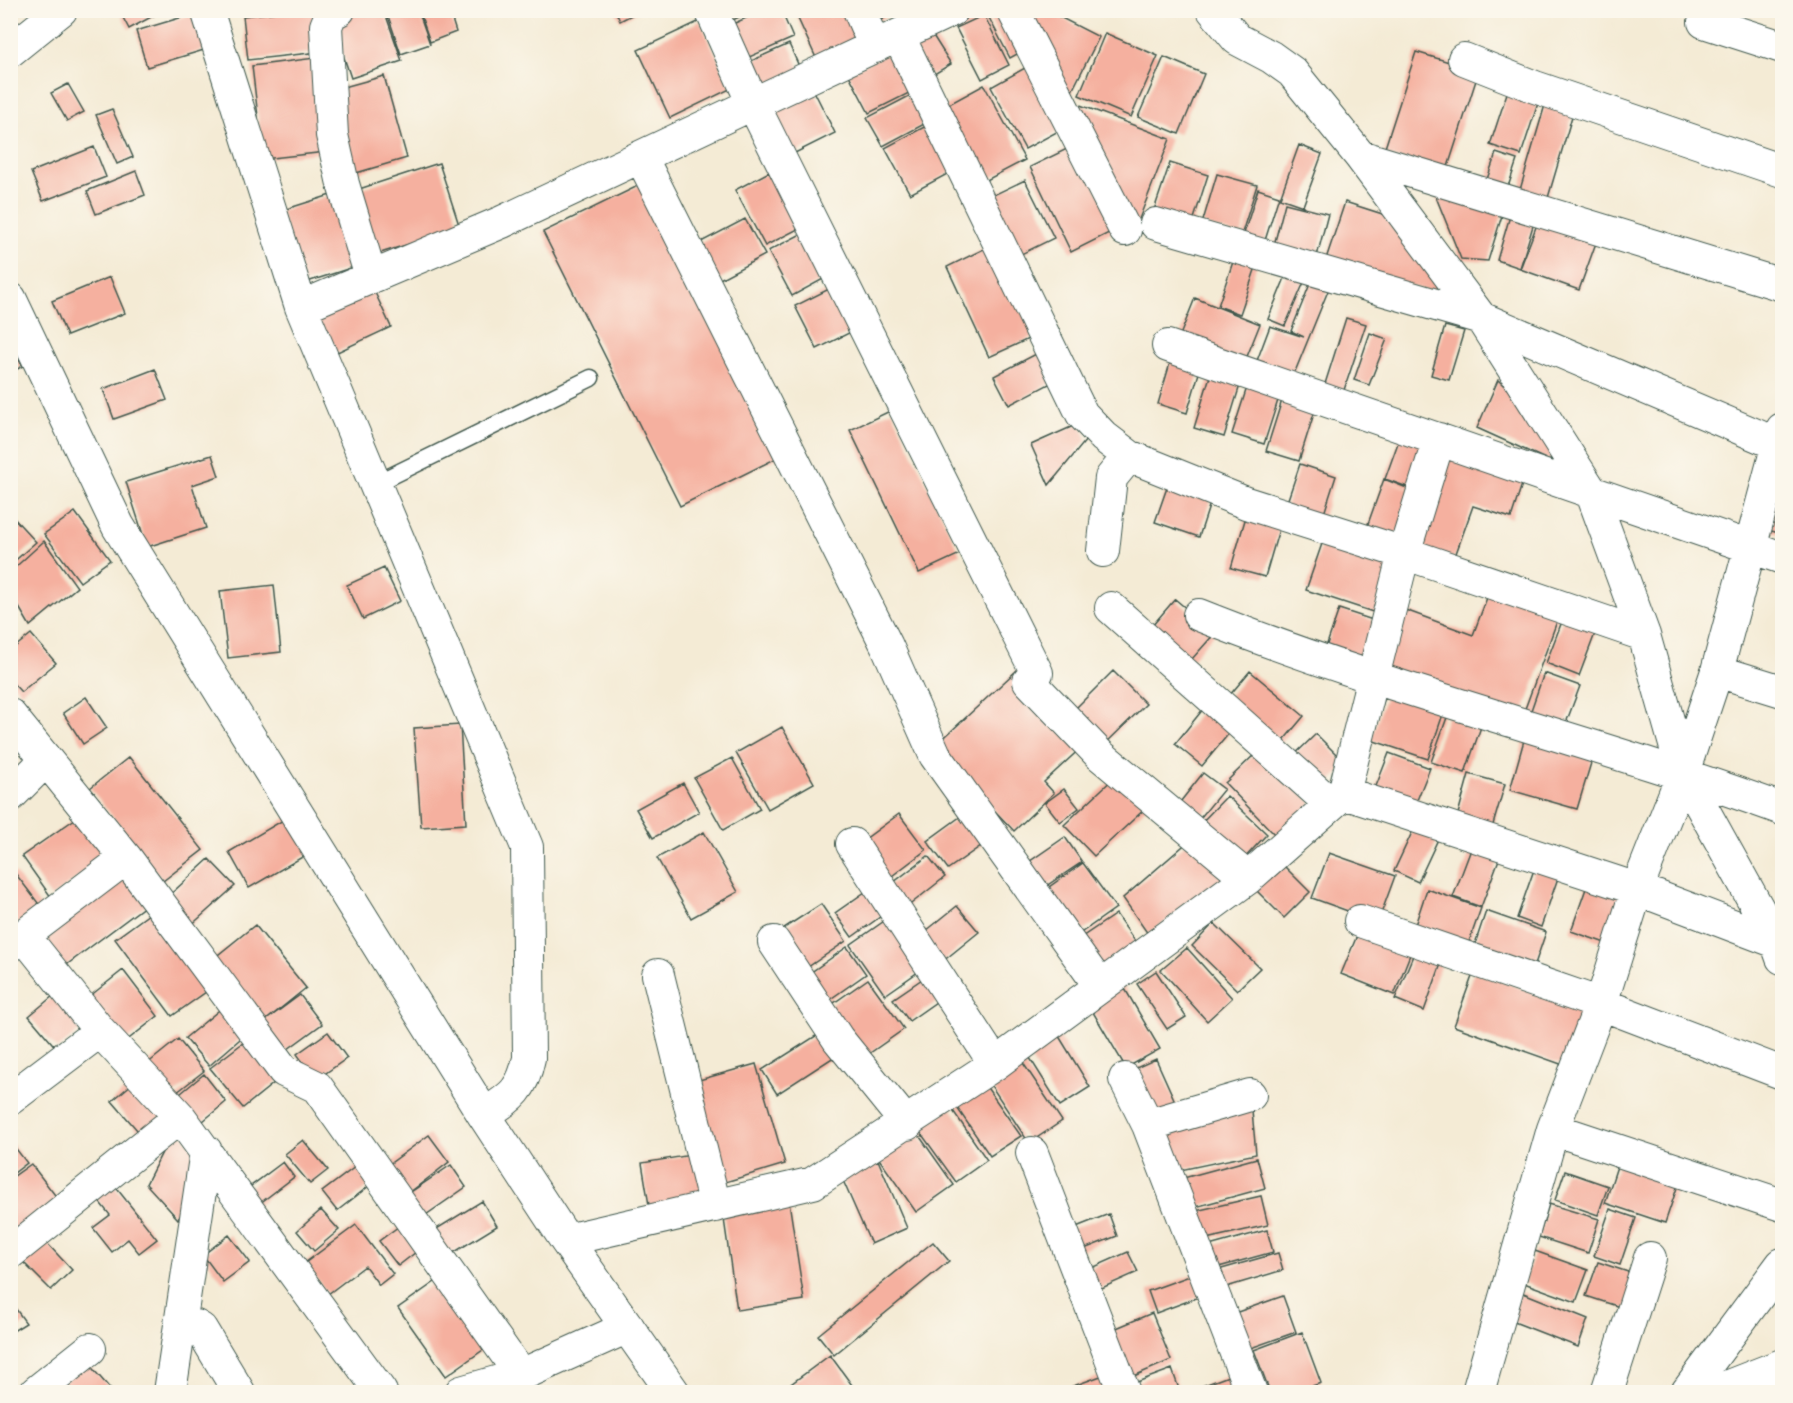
<svg xmlns="http://www.w3.org/2000/svg" width="1793" height="1403" viewBox="0 0 1793 1403" font-family="Mynerve,sans-serif">
  <style>
    .building { fill: #f5b09f }
    .lines { fill: none; stroke-linecap: round; stroke-linejoin: round }
    .service-casing { stroke: #3f574c; stroke-width: 19 }
    .minor-casing { stroke: #3f574c; stroke-width: 34 }
    .tertiary-casing { stroke: #3f574c; stroke-width: 35 }
    .service { stroke: #fff; stroke-width: 16 }
    .minor { stroke: #fff; stroke-width: 32 }
    .tertiary { stroke: #fff; stroke-width: 33 }
  </style>
  <rect width="100%" height="100%" fill="#fbf7ec"/>
  <filter id="ink" filterUnits="userSpaceOnUse"><feTurbulence type="fractalNoise" baseFrequency=".0167" numOctaves="2"/><feDisplacementMap in="SourceGraphic" scale="12" xChannelSelector="R" yChannelSelector="G"/><feConvolveMatrix kernelMatrix="1 2 1 2 8 2 1 2 1" color-interpolation-filters="sRGB"/></filter>
  <filter id="wash" filterUnits="userSpaceOnUse"><feTurbulence type="fractalNoise" baseFrequency=".008" numOctaves="4" result="noise"/><feDisplacementMap in="SourceGraphic" scale="24" xChannelSelector="R" yChannelSelector="G"/><feGaussianBlur stdDeviation="1.35" result="paint"/><feColorMatrix in="noise" values="0 0 0 0 0 0 0 0 0 0 0 0 0 0 0 0 0 1.4 0 .05"/><feComposite in="paint" operator="in"/></filter>
  <g filter="url(#wash)">
    <rect width="100%" height="100%" fill="#f4ebd5"/>
    <g id="blocks">
      <path class="building" d="M119,10H164L129,29Z
        M295,10H314L319,52L248,60L243,16Z
        M367,10H384L402,61L351,78L332,22Z
        M386,10H418L430,44L401,54Z
        M419,10H449L456,32L430,42Z
        M615,10H641L620,21Z
        M713,10H754L720,26Z
        M764,10H781L793,38L740,61L726,27Z
        M794,10H848L862,39L817,60Z
        M871,10H899L877,22Z
        M985,10H1008L1028,48L1010,58Z
        M1016,10H1046L1099,37L1070,95Z
        M203,11L214,47L147,67L136,31Z
        M984,15L1009,65L982,79L956,28Z
        M700,21L732,88L670,118L638,50Z
        M1105,33L1158,56L1131,117L1079,95Z
        M932,34L951,64L931,76L912,46Z
        M789,44L802,73L756,95L742,65Z
        M895,50L915,90L869,113L848,73Z
        M1416,52L1479,71L1446,173L1383,154Z
        M1164,57L1204,74L1179,134L1138,117Z
        M315,58L326,152L263,159L252,66Z
        M1034,63L1068,126L1025,149L991,87Z
        M384,76L407,158L356,173L333,90Z
        M68,84L84,112L67,121L51,93Z
        M984,85L1025,160L981,183L940,109Z
        M1509,87L1540,97L1521,155L1490,145Z
        M813,89L835,133L787,157L765,114Z
        M915,93L930,121L883,146L867,118Z
        M1547,98L1575,106L1545,208L1517,200Z
        M1067,100L1170,139L1134,232Z
        M112,109L133,157L117,164L96,115Z
        M928,125L953,171L910,194L885,148Z
        M1075,145L1117,229L1071,252L1030,167Z
        M1299,145L1322,154L1303,206L1280,198Z
        M94,147L106,177L43,201L31,172Z
        M1496,153L1517,160L1504,199L1483,191Z
        M439,163L460,228L374,255L353,191Z
        M1170,163L1208,175L1192,225L1153,213Z
        M136,171L145,195L96,214L87,191Z
        M769,172L800,228L765,246L735,190Z
        M1217,174L1257,185L1241,236L1202,224Z
        M1025,180L1054,238L1009,260L981,201Z
        M642,184L779,457L680,506L543,232Z
        M1441,187L1504,209L1488,261L1461,259L1436,197Z
        M1258,189L1279,196L1262,250L1241,243Z
        M337,193L360,265L304,283L280,211Z
        M1345,202L1398,219L1441,278L1443,296L1326,259Z
        M1285,203L1328,214L1316,260L1273,249Z
        M1512,209L1536,216L1520,268L1497,260Z
        M745,219L765,255L718,280L699,243Z
        M1539,219L1597,240L1579,290L1520,269Z
        M803,233L827,277L792,296L768,251Z
        M992,245L1035,336L989,357L947,267Z
        M1236,253L1258,261L1240,314L1218,306Z
        M1287,273L1305,280L1285,326L1268,319Z
        M110,277L125,313L67,336L52,301Z
        M1312,279L1330,286L1292,379L1255,366L1270,326L1304,337L1291,331Z
        M371,284L391,327L331,355L310,312Z
        M831,288L853,331L817,349L795,306Z
        M1195,298L1260,324L1242,369L1177,343Z
        M1346,318L1366,324L1343,393L1324,387Z
        M1445,326L1464,331L1449,380L1431,375Z
        M1370,333L1387,339L1369,385L1354,380Z
        M10,347L23,366L10,373Z
        M1040,352L1055,381L1009,405L994,376Z
        M1173,353L1202,363L1187,413L1158,404Z
        M155,369L167,400L114,419L103,389Z
        M1210,376L1240,385L1224,437L1194,428Z
        M1498,380L1528,409L1554,444L1550,461L1477,428Z
        M1249,381L1281,391L1264,444L1232,434Z
        M1283,397L1316,407L1299,461L1266,451Z
        M892,410L960,554L919,573L850,430Z
        M1080,423L1087,439L1049,485L1031,445Z
        M1403,429L1433,440L1416,490L1385,479Z
        M1442,447L1525,475L1511,518L1473,506L1454,559L1409,544Z
        M212,455L219,476L192,485L206,528L147,547L126,482Z
        M1782,455V534L1761,528Z
        M1300,464L1336,476L1322,520L1285,508Z
        M1170,479L1213,494L1199,537L1155,522Z
        M1384,479L1417,492L1398,544L1365,532Z
        M75,512L110,560L80,582L44,534Z
        M1247,513L1281,522L1265,577L1231,568Z
        M10,514L36,542L10,565Z
        M1325,535L1394,558L1376,613L1306,590Z
        M44,541L77,587L30,626L10,592V572Z
        M384,568L400,601L363,619L347,585Z
        M274,585L281,652L228,658L220,591Z
        M1491,587L1560,613L1522,717L1379,666L1400,608L1473,635Z
        M1175,599L1215,633L1192,659L1152,626Z
        M1339,609L1379,622L1362,670L1323,656Z
        M1566,611L1599,623L1579,676L1546,663Z
        M31,634L56,663L21,692L10,680V651Z
        M1016,671L1085,744L1044,782L1054,793L1014,831L934,747Z
        M1113,671L1146,704L1101,748L1068,716Z
        M1250,671L1304,716L1278,747L1224,702Z
        M1544,673L1580,686L1563,731L1528,719Z
        M1387,691L1444,711L1428,759L1371,740Z
        M86,697L107,728L83,744L63,713Z
        M1208,703L1235,726L1202,766L1175,744Z
        M1450,709L1483,721L1465,773L1431,762Z
        M460,725L466,824L421,827L414,728Z
        M782,727L814,783L768,809L736,753Z
        M1526,733L1594,753L1577,809L1510,790Z
        M1316,734L1347,765L1322,790L1290,759Z
        M1259,750L1312,803L1277,837L1225,783Z
        M1389,753L1430,768L1411,815L1371,799Z
        M129,757L203,850L163,881L90,788Z
        M732,758L760,809L723,830L694,778Z
        M1203,773L1224,789L1197,822L1177,806Z
        M1118,774L1148,806L1094,856L1064,825Z
        M1469,774L1505,784L1490,835L1455,825Z
        M683,783L699,812L653,838L636,809Z
        M1064,789L1079,808L1060,822L1045,803Z
        M1227,796L1267,834L1240,863L1200,824Z
        M85,812L114,852L51,897L22,856Z
        M899,814L926,850L884,882L857,845Z
        M964,814L985,843L948,869L927,841Z
        M290,816L311,852L249,888L229,852Z
        M1415,826L1439,837L1418,882L1394,871Z
        M704,832L738,892L691,918L657,858Z
        M1065,837L1082,862L1040,890L1023,866Z
        M1189,841L1231,875L1148,934L1123,898Z
        M1473,844L1501,854L1481,907L1453,897Z
        M1329,853L1395,876L1378,922L1312,898Z
        M928,856L945,877L902,911L885,889Z
        M1276,858L1310,892L1284,918L1250,884Z
        M209,859L235,886L188,928L163,901Z
        M125,862L153,900L65,966L36,929Z
        M1083,863L1116,908L1075,937L1042,892Z
        M1536,864L1560,872L1541,927L1517,918Z
        M15,873L45,912L23,929L10,913V876Z
        M1589,880L1630,895L1611,945L1571,931Z
        M875,885L891,909L852,937L835,913Z
        M1427,889L1481,908L1464,956L1411,937Z
        M821,904L846,941L805,969L778,932Z
        M957,906L979,932L937,966L916,939Z
        M156,909L213,987L172,1016L115,939Z
        M1486,911L1546,932L1531,976L1471,956Z
        M1116,914L1137,944L1095,973L1073,943Z
        M890,917L925,967L885,995L850,945Z
        M1214,923L1260,968L1237,990L1192,946Z
        M255,925L306,988L265,1021L300,995L322,1024L277,1057L208,963Z
        M1361,926L1413,947L1394,995L1341,974Z
        M847,947L866,974L829,1000L810,973Z
        M1187,948L1232,998L1207,1021L1161,970Z
        M1414,953L1441,964L1424,1011L1395,999Z
        M123,970L158,1016L121,1045L85,1000Z
        M1156,971L1186,1017L1167,1029L1137,984Z
        M1474,971L1589,1013L1569,1067L1454,1026Z
        M931,973L946,995L909,1021L893,999Z
        M868,979L904,1029L860,1060L824,1010Z
        M1121,982L1160,1049L1126,1068L1087,1002Z
        M60,990L88,1024L57,1049L29,1016Z
        M223,1007L247,1033L209,1066L185,1038Z
        M1054,1028L1090,1087L1060,1106L1023,1047Z
        M328,1032L347,1058L316,1080L297,1054Z
        M822,1032L837,1055L777,1094L762,1070Z
        M178,1039L204,1071L167,1100L142,1068Z
        M248,1039L279,1079L243,1108L210,1068Z
        M1019,1057L1062,1121L1029,1143L986,1078Z
        M1156,1059L1178,1108L1150,1121L1127,1072Z
        M756,1064L785,1164L722,1183L692,1082Z
        M204,1074L226,1102L197,1126L175,1098Z
        M981,1079L1021,1136L990,1156L951,1099Z
        M133,1083L164,1120L144,1138L112,1101Z
        M1251,1100L1256,1154L1176,1171L1155,1127Z
        M947,1102L987,1160L956,1182L915,1125Z
        M913,1127L954,1185L916,1212L875,1153Z
        M174,1129L203,1153L188,1205L178,1219L146,1184Z
        M429,1135L449,1162L405,1196L384,1168Z
        M303,1140L328,1170L310,1184L285,1154Z
        M10,1141L27,1163L10,1176Z
        M697,1154L705,1203L650,1211L642,1163Z
        M1621,1154L1682,1173L1665,1223L1605,1203Z
        M1257,1158L1265,1188L1184,1210L1176,1180Z
        M878,1160L907,1228L871,1244L841,1176Z
        M363,1161L378,1179L337,1211L322,1192Z
        M283,1162L294,1177L255,1207L243,1192Z
        M31,1164L65,1208L10,1249V1179Z
        M451,1165L466,1187L420,1219L405,1196Z
        M1565,1171L1608,1186L1598,1215L1555,1200Z
        M110,1180L157,1239L139,1253L128,1239L112,1252L93,1228L110,1215L93,1194Z
        M788,1195L804,1300L737,1310L722,1205Z
        M1261,1196L1268,1225L1197,1241L1191,1212Z
        M482,1201L497,1226L445,1258L430,1233Z
        M1549,1204L1599,1219L1588,1253L1539,1237Z
        M1610,1209L1636,1218L1620,1265L1594,1256Z
        M321,1210L339,1230L314,1251L297,1231Z
        M1109,1214L1117,1236L1074,1253L1066,1231Z
        M406,1221L425,1245L398,1266L379,1241Z
        M356,1225L393,1274L379,1285L365,1266L328,1294L305,1263Z
        M1267,1230L1273,1252L1215,1268L1209,1246Z
        M229,1235L250,1262L223,1282L203,1255Z
        M44,1240L72,1270L51,1290L22,1261Z
        M933,1242L949,1261L834,1355L818,1335Z
        M1535,1251L1588,1270L1576,1302L1524,1283Z
        M1128,1252L1138,1272L1095,1291L1085,1271Z
        M1278,1253L1283,1270L1223,1288L1218,1270Z
        M1598,1262L1637,1275L1626,1309L1586,1296Z
        M1198,1273L1207,1294L1156,1313L1148,1291Z
        M442,1277L490,1345L446,1376L398,1308Z
        M1521,1292L1588,1319L1578,1347L1509,1320Z
        M1283,1296L1296,1332L1245,1350L1232,1314Z
        M10,1301L26,1323L10,1333Z
        M1152,1313L1171,1360L1127,1379L1107,1332Z
        M1302,1332L1321,1383L1295,1392H1270L1254,1350Z
        M830,1355L857,1392H797L791,1384Z
        M87,1362L113,1392H66L60,1385Z
        M1172,1369L1180,1392H1131L1129,1385Z
        M1109,1373L1116,1392H1057Z
        M1231,1375L1238,1392H1186Z"/>
    </g>
  </g>
  <g filter="url(#ink)">
    <use href="#blocks" fill-opacity="0" stroke="#3f574c" stroke-width="1.5"/>
    <g class="lines">
      <defs>
        <path id="service" d="M375,484L591,378"/>
        <path id="minor" d="M207,10L301,307L527,847L529,1058C522,1092 511,1097 484,1115
          M339,10L331,14L326,26L332,135L343,184L371,277
          M711,10L753,104L1037,673
          M859,10L875,47
          M1013,10L1125,230
          M1213,10L1237,39L1271,57L1292,72L1360,156L1481,318L1591,491L1644,635L1683,773L1776,941L1782,958
          M1704,22L1782,47
          M899,37L1082,414L1104,437L1129,456L1246,503L1404,553L1644,635
          M10,51L61,10
          M1464,59L1535,87L1782,171
          M1360,156L1782,285
          M641,157L887,646L935,755L1100,986
          M1156,224L1481,318L1782,446
          M301,307L502,222L952,10
          M1168,346L1782,558
          M1103,551L1111,478L1129,456
          M1111,608L1331,804
          M1199,615C1389,691 1590,739 1782,809
          M1717,671L1782,691
          M1029,681L1100,755L1248,878
          M10,715L126,858L284,1071L317,1087L521,1375
          M1344,793L1637,889L1782,944
          M10,796L46,760
          M852,844L995,1064
          M1360,921L1601,1004L1782,1073
          M24,936L100,1031L180,1117L381,1392
          M774,942L838,1039L907,1124
          M10,946L126,858
          M658,975L715,1206
          M1125,1079L1148,1125L1251,1392
          M10,1099L100,1031
          M1148,1125L1250,1095
          M1553,1129L1782,1205
          M1032,1153L1124,1392
          M566,1240L813,1183L995,1064L1248,878L1344,793L1404,553L1439,439
          M10,1253L180,1117
          M180,1327L196,1326L201,1329L239,1392
          M36,1392L90,1349
          M170,1392L206,1151
          M461,1392L521,1375L628,1327
          M1478,1392L1553,1129L1601,1004L1637,889L1683,773L1717,671L1782,429
          M1607,1392L1650,1258
          M1687,1392L1782,1264
          M1713,1392L1782,1365"/>
        <path id="tertiary" d="M10,299L118,526L484,1115L566,1240L673,1392"/>
      </defs>
      <use href="#service" class="service-casing"/>
      <use href="#minor" class="minor-casing"/>
      <use href="#tertiary" class="tertiary-casing"/>
      <use href="#service" class="service"/>
      <use href="#minor" class="minor"/>
      <use href="#tertiary" class="tertiary"/>
    </g>
  </g>
  <rect width="1793" height="1403" fill="none" stroke="#fbf7ec" stroke-width="36"/>
</svg>
